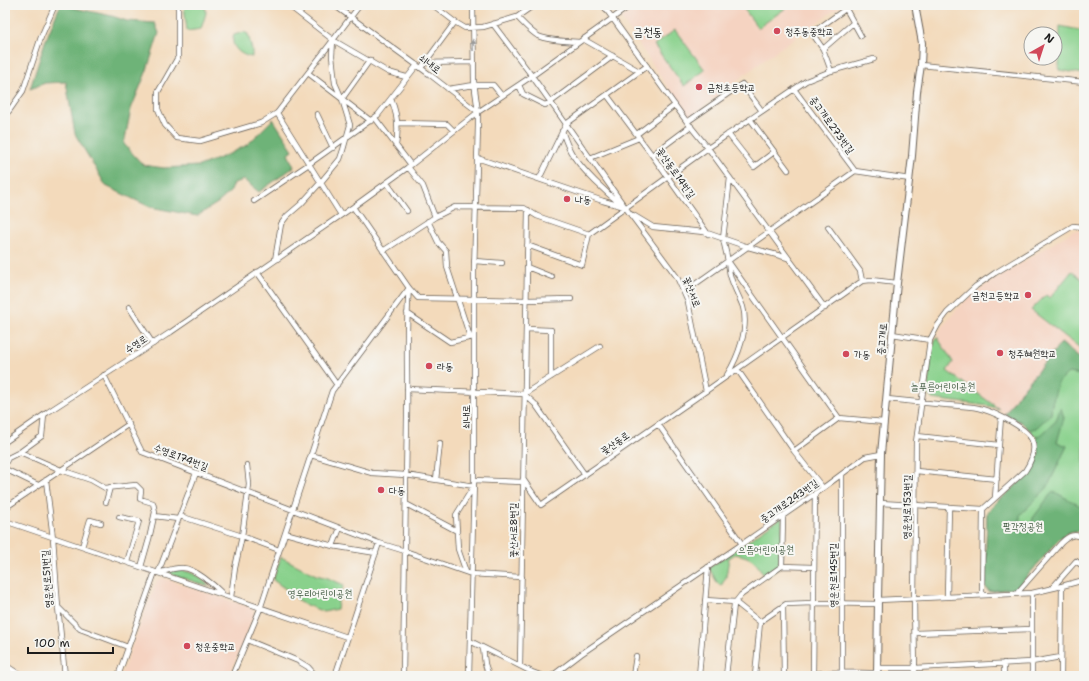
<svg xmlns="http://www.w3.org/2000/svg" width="1089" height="681" viewBox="0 0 1089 681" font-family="'Shantell Sans','Poor Story',sans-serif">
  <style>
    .built { fill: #f5d3c1 }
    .green { fill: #89d18c; stroke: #527654 }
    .forest { fill: #6eb378; stroke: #45684a }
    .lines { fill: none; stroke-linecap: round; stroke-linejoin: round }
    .pedestrian-casing { stroke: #675e54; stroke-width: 5 }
    .minor-casing { stroke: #675e54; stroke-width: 6 }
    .tertiary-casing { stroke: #675e54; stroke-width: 8 }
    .pedestrian { stroke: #fff; stroke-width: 3.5 }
    .minor { stroke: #fff; stroke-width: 4.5 }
    .tertiary { stroke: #fff; stroke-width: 6 }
    .oneway { fill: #999 }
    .poi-dot { fill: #d1495b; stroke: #f6f6f2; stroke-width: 1.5 }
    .labels { text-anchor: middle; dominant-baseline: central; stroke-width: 4; stroke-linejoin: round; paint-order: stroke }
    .poi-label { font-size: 10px; fill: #1c1c1c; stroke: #f6f6f2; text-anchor: start }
    .street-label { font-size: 10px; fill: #1c1c1c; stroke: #f6f6f2 }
    .park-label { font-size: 10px; fill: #425b43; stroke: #f6f6f2 }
    .quarter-label { font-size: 12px; fill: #1c1c1c; stroke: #f6f6f2 }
  </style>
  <rect width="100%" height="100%" fill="#f6f6f2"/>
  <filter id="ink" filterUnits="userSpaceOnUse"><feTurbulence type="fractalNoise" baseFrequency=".025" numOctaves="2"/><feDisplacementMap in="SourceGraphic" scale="8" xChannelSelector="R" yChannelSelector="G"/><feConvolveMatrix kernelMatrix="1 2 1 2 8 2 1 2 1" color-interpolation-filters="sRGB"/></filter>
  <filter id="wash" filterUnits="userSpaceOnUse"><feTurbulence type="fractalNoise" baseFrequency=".012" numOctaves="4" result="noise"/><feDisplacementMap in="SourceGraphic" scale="16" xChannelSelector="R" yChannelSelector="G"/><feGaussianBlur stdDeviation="0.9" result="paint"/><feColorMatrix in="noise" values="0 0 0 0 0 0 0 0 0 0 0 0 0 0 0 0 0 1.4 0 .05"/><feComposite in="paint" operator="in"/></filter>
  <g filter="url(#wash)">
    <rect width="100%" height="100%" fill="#f3dabb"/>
    <path class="built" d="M640,5H842L769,56L689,118L621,18Z
      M1077,230L1084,231V362L1062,344L1018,395L1005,414L946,371L937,337L941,329L957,309L972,294L1073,231Z
      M163,578L252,608L254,615L229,676H121L157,580Z"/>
    <path class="green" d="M184,5H205L206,13L201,29L187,31Z
      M741,5H790L758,28Z
      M1060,26L1084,31V74L1059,70Z
      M675,30L705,70L684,86L654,45Z
      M244,32L248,34L252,50V57C241,56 229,46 234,35Z
      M1072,271L1084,281V351L1031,310L1046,295L1050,298Z
      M937,337L953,362L947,371L999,409L989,406L932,399L927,393L932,349Z
      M1061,343L1084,362V534C1076,528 1068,532 1061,537L1017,588L989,592L985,586L987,514L996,502L1009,492L1033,469L1039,453L1036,437L1021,422L1005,414L1018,395Z
      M782,517V566L765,577C756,562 753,557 735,554L729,558L726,577L721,586L718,584L709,568Z
      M281,557L316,575L328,578L344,585L342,590L339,595L337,609L324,612L299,602L294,595L273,580Z
      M173,570C191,570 198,575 210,587L168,573Z"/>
    <path class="forest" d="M62,5H70L74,8L112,16L127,21L155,23L159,33L147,70L131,109L124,144L143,165L164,168L199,166L225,156L247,145L273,119L293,150L288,154L294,167L259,192L244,180L234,183L231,191L219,202L197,216L150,207L106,186L75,134L66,82L45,83L30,89L45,42L59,8Z
      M1061,343L1084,362V377L1081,375L1068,373L1058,383L1052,404L1051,414L1036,428L1029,430L1021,422L1005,414L1018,395Z
      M1061,408L1064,418L1057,442L1067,446L1047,488L1020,515V531L1030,532L1033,518L1053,491L1084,508V534C1076,528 1068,532 1061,537L1017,588L989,591L985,586L987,514L996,502L1009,492L1033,469L1039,453L1036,437L1042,434L1056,421L1060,409Z"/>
  </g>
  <g filter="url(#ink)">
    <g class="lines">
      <defs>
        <path id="pedestrian" d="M5,672L12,676"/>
        <path id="minor" d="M177,5L178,8V57L158,92V109L165,125L177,138L200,141L261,123L277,113L360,5
          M288,5L333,40L388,72L406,77
          M334,5L429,74L478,112
          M433,5L455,22L465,28L483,27L517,17L534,5
          M603,5L687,122L708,148L825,308
          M846,9L861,36
          M5,12L6,13L5,15
          M517,17C524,24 530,31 538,36C549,41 567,41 579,42
          M493,24L532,76L625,207L677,277L688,302L706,391
          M583,39L639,71
          M823,49L853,23
          M424,63L473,62
          M921,65L1084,82
          M421,68L455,22
          M831,71L823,49L812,33L851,5
          M308,73L371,121
          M519,85L523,94L545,105L551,102L613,56
          M448,89L474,85H493L502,96
          M794,89L855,171L910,179
          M607,95L652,155L708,234
          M342,99L370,60
          M391,99C397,113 399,129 396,145
          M277,113L341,215
          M317,114L333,148
          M5,115L9,111L23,91L41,37L55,5
          M375,118L411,165
          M750,119L788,170
          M687,122L742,84L762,111
          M397,123L447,124L454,131
          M562,131C565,139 568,148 572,154C584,172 605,192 622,205
          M637,134L675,105
          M728,134L754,167L774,152
          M652,155L691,126
          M477,158L603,201L625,207
          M590,158L639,138
          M408,167L423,186L435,217
          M730,178L723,239L728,261L839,418L884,422
          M539,179L566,124L647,66
          M387,183L407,211
          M254,201L309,164L378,115L417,65
          M353,207L409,288L418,298L527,300L571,299
          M633,215L653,227L704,232L748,247L788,258
          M428,221L438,242L446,251L447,267L470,337
          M828,227L860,271L862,281
          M527,245L582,265L589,234
          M383,251L435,217L455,207L524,208L537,216L589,234L708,148L806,81L831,71L874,59
          M275,260L281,224L287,216L301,204L321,182L340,159L343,150L350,125L342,99L335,83L332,56L333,40
          M474,261L502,263
          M527,267L552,277
          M257,272L337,385
          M684,292L855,171
          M129,307L153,344
          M407,313L450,342L473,337
          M526,329L551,330V377
          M892,334L930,340
          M737,369L794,451L823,488
          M104,375L142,452L379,543L405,551L471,574L522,577
          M727,375C738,357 749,329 743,307C739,296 733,286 730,275C729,271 729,267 728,263
          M407,389L524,394L535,404L585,475
          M524,394L600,346
          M887,399C907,401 927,403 947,405C957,406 968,406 978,408C988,410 996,414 1006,419C1031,432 1043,443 1025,471L983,509L982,595
          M658,424L742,544
          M917,436L999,445
          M5,442L48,412L171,332L353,207L411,165L478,112L532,76L631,5
          M794,451L839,418
          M20,452L42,436L44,415
          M311,455L372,473L406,475L474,486L456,515L458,549L466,572
          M6,462L8,458L20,452L61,470L91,480L105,488L136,485L141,490L140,499L153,503L155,512L149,539L141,567
          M5,469L38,485
          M916,471L997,479
          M842,474V676
          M523,479L541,505L706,391L862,281L871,280L897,283
          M46,480L53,538L58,607L65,676
          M436,480L440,443
          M474,480L523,482
          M995,498L1001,417
          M106,502L110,487
          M880,503L983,509
          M406,504L457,531
          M5,508L129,424
          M154,516L178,519
          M180,516L242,536L279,550
          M119,517L139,521L127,562
          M5,521L347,637
          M285,533L333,546L376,553
          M333,546L340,528
          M82,547L90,520L101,523
          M782,566L783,516
          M158,573L196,473
          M158,573C166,571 175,567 183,568C194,568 214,585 222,593
          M1052,588L1076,561L1084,567
          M1017,593L1061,543C1068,536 1075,532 1084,539
          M1032,593V676
          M947,596L949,507
          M231,597L235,568L242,536L248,493L249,484L247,465
          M705,600L735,602L760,622
          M878,600L1032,593L1062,586L1084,580
          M58,607L80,629L128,647
          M783,607L784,676
          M915,633L1032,629
          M247,640L298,661L308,667L316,676
          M470,641L532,672L543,676
          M483,648L485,664L489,676
          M5,665L22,676
          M520,666L528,210
          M877,668H915L1032,662L1061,657
          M118,676L155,572
          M232,676L260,609L332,391L409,288
          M335,676L379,543
          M403,676C405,590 406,504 407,418C408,375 405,331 409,288
          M469,676L474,480V272L478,126V112L474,82L473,5
          M552,676L581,654L742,544L823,488L865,457L881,454
          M633,676L636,656
          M699,676L708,567
          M726,676L734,604L741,595L782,566L813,567
          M755,676L760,622L786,604L813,603L878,604
          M801,676C826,671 852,673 877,673
          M813,676L815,493
          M915,676L914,598L916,442L930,340L938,325L947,313L976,286L995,273L1073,226L1084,227
          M1004,676V663
          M1061,676L1062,586"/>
        <path id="tertiary" d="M877,676L878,600L881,454L897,283L912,156L917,92L921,65L922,43L915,5"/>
      </defs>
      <use href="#pedestrian" class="pedestrian-casing"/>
      <use href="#minor" class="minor-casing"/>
      <use href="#tertiary" class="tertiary-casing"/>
      <use href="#pedestrian" class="pedestrian"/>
      <use href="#minor" class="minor"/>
      <use href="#tertiary" class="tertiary"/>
    </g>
    <defs><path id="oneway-solid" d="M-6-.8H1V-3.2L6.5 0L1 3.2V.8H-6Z"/></defs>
    <use class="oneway" href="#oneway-solid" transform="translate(473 45) rotate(-91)"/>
  </g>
  <g class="poi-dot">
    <circle cx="777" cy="31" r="4"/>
    <circle cx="699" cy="87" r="4"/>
    <circle cx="567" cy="199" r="4"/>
    <circle cx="1028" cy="295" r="4"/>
    <circle cx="1000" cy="353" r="4"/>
    <circle cx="846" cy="354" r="4"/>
    <circle cx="429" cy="366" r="4"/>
    <circle cx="381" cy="490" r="4"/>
    <circle cx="187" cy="646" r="4"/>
  </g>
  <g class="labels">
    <g class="poi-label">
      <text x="785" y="31">청주동중학교</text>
      <text x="707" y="87">금천초등학교</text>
      <text x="575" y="199">나동</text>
      <text x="1020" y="295" text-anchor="end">금천고등학교</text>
      <text x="1008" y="353">청주혜원학교</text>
      <text x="854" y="354">가동</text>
      <text x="437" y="366">라동</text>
      <text x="389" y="490">다동</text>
      <text x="195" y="646">청운중학교</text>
    </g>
    <g class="street-label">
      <text transform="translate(430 64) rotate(37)">쇠내로</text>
      <text transform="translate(832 125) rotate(54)">중고개로273번길</text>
      <text transform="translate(676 173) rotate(55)">꽃산동로14번길</text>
      <text transform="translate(692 292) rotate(69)">꽃산서로</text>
      <text transform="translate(882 339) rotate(-85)">중고개로</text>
      <text transform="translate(136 344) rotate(-33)">수영로</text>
      <text transform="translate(466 417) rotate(-90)">쇠내로</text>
      <text transform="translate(615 443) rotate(-35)">꽃산동로</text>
      <text transform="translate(181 457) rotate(21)">수영로174번길</text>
      <text transform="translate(789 501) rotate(-35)">중고개로243번길</text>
      <text transform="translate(907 507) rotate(-89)">영운천로153번길</text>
      <text transform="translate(513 530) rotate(-90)">꽃산서로8번길</text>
      <text transform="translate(833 575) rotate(-90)">영운천로145번길</text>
      <text transform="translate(47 579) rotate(-94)">영운천로51번길</text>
    </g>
    <g class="park-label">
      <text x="943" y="386">늘푸름어린이공원</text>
      <text x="1023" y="526">팔각정공원</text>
      <text x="766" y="549">으뜸어린이공원</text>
      <text x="320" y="593">영우리어린이공원</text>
    </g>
    <g class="quarter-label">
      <text x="648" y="32">금천동</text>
    </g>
  </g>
  <rect width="1089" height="681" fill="none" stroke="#f6f6f2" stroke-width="20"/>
  <g transform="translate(1043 46) rotate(39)"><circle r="19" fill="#f6f6f2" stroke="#9f9f9c"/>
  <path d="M0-3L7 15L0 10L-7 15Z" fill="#d1495b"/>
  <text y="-6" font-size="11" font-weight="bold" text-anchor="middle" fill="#1c1c1c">N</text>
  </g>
  <path d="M28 647v6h85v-6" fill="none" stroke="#1c1c1c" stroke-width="2"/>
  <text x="34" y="647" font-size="12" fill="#1c1c1c" stroke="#f6f6f2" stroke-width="3" paint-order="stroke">100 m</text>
</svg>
